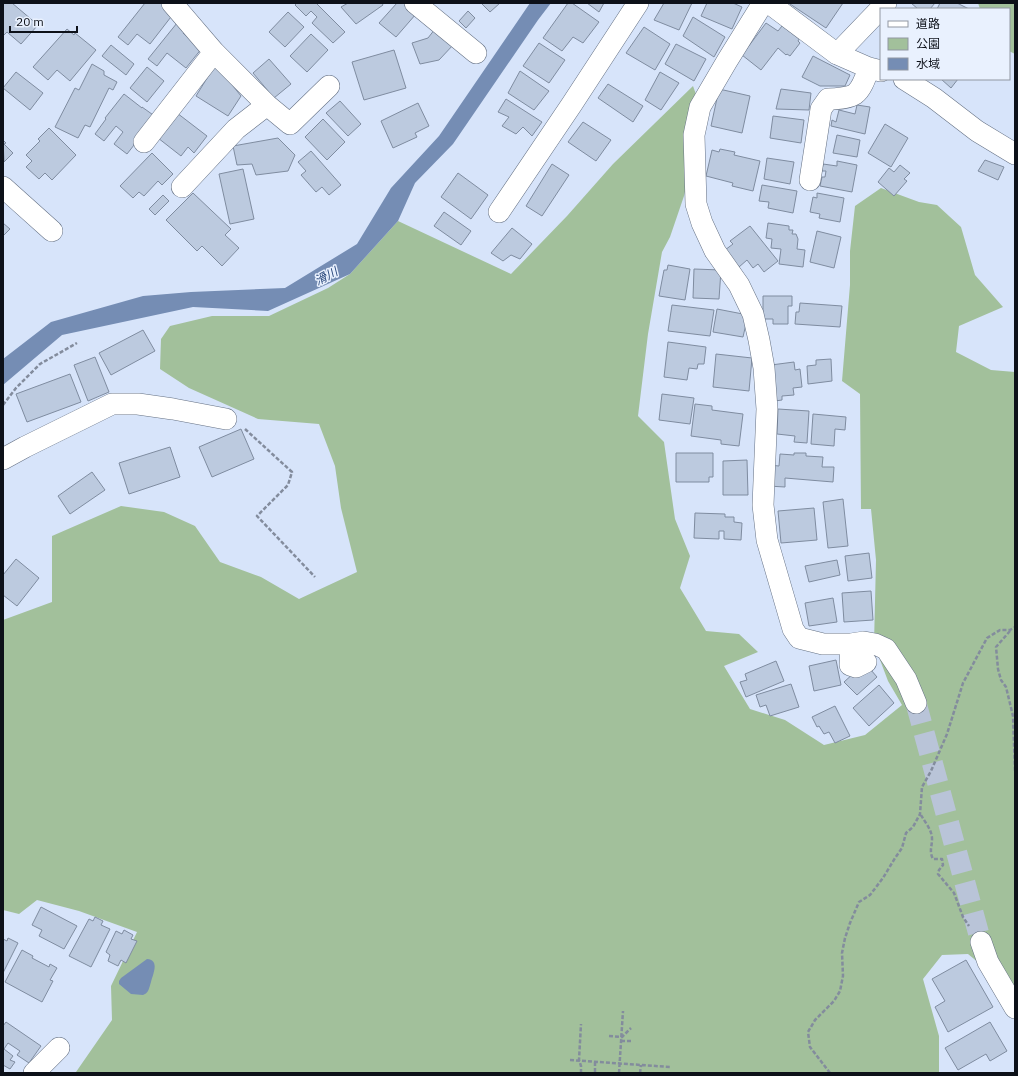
<svg xmlns="http://www.w3.org/2000/svg" width="1018" height="1076" viewBox="0 0 1018 1076" font-family="'IBM Plex Sans','Noto Sans JP',sans-serif">
  <style>
    .green { fill: #a2c09b }
    .water { fill: #758db4 }
    .building { fill: #bccadf; stroke: #7f8ca0 }
    .lines { fill: none; stroke-linecap: round; stroke-linejoin: round }
    .minor-tunnel { stroke: #b9c4d8; stroke-width: 21; stroke-dasharray: 21 10; stroke-linecap: butt }
    .minor-casing { stroke: #657184; stroke-width: 22 }
    .path { stroke: #838c9d; stroke-width: 2.5; stroke-dasharray: 4 2; stroke-linecap: butt }
    .minor { stroke: #fff; stroke-width: 21 }
    .labels { text-anchor: middle; dominant-baseline: central; stroke-width: 3; stroke-linejoin: round; paint-order: stroke }
    .water-label { font-size: 12px; font-style: italic; fill: #28477b; stroke: #e9f1fe }
  </style>
  <rect width="100%" height="100%" fill="#d7e4fa"/>
  <path class="green" d="M978,3H1015V54L1009,51V9H980Z
    M693,86L698,100L691,165L684,196L670,237L662,252L648,334L638,416L664,442L675,519L690,556L680,588L706,631L739,634L758,652L724,666L750,709L785,720L824,745L865,735L902,705L888,681L874,644L876,560L871,509H861L860,394L842,381L850,285V251L855,206L881,188L919,202L937,205L961,227L975,275L1003,307L959,326L956,352L991,370L1015,372V1019L990,972L968,954L942,955L923,979L939,1036V1073H76V1072L112,1020L111,986L137,932L79,911L37,900L19,914L3,910V620L52,602V536L121,506L164,512L195,526L220,562L261,577L299,599L357,572L341,508L335,466L319,424L258,419L189,388L160,369L161,339L170,326L212,316H269L328,288L350,274L398,221L511,274L567,216L613,164Z"/>
  <path class="water" d="M530,3H551L538,20L453,144L415,183L398,221L350,274L268,311L193,307L62,335L3,385V359L51,322L143,296L191,292L285,288L357,244L391,188L439,136Z
    M147,959C160,960 153,974 151,982C150,985 149,989 148,991C147,993 145,994 143,995L131,994L119,984V981L121,978Z"/>
  <path class="building" d="M3,3H12L38,25L21,44L7,32L3,36Z
    M145,3H161L174,13L150,44L137,34L128,45L118,37Z
    M297,3H316L345,32L333,43L312,23L317,17L311,11L306,16L295,5Z
    M348,3H382L383,5L356,24L341,7Z
    M397,3H403L416,14L396,37L379,23Z
    M481,3H500L490,12Z
    M568,3H572L599,22L583,43L573,37L562,51L543,38Z
    M587,3H604L599,12Z
    M664,3H692L679,30L654,20Z
    M707,3H733L742,7L732,29L701,16Z
    M791,3H843L826,28L790,4Z
    M911,3H935L930,9H918Z
    M940,3H957L969,9H937Z
    M468,11L475,18L466,28L459,21Z
    M288,12L304,27L285,47L269,32Z
    M693,17L725,37L714,57L683,36Z
    M177,23L186,30L183,33L202,48L186,68L167,53L157,66L148,59Z
    M766,23L778,31L782,26L799,39L798,41L800,43L790,56L787,54L786,55L778,48L761,70L742,55Z
    M644,27L670,44L655,70L626,53Z
    M67,29L74,35L75,33L96,50L70,81L57,70L48,80L33,67Z
    M435,29L454,44L439,60L420,64L412,43L428,38Z
    M311,34L328,50L307,72L290,56Z
    M539,43L565,60L549,83L523,66Z
    M676,44L706,59L694,81L665,64Z
    M111,45L134,64L126,75L102,56Z
    M394,50L406,88L364,100L352,62Z
    M813,56L850,75L845,86H820L802,77Z
    M269,59L291,84L274,98L253,73Z
    M217,62L236,78L233,86L241,96L228,116L196,96Z
    M92,64L104,71V75L117,82L113,90L109,88L90,127L85,125L78,138L55,127L75,88L79,90Z
    M147,67L164,81L147,102L130,88Z
    M520,71L549,91L534,110L508,93Z
    M16,72L43,93L30,110L3,88Z
    M660,72L679,83L661,110L645,100Z
    M941,79H958L951,88Z
    M608,84L643,106L633,122L598,98Z
    M719,89L750,96L742,133L711,126Z
    M781,89L811,93L809,110L776,109Z
    M124,94L142,108V107L156,117L127,154L114,144L123,132L116,126L104,141L95,134L106,119L105,118Z
    M506,99L542,122L532,136L523,127L516,134L502,126L509,117L498,112Z
    M340,101L361,124L348,136L326,113Z
    M418,103L429,126L415,133L417,137L393,148L381,121Z
    M857,105L870,107L865,134L831,126L832,120L836,122L839,110L855,114Z
    M177,113L207,136L194,153L188,147L181,156L158,138Z
    M773,116L804,120L801,143L770,138Z
    M323,119L345,142L327,160L305,137Z
    M583,122L611,140L596,161L568,142Z
    M885,124L908,138L891,167L868,153Z
    M49,128L76,155L52,180L45,173L39,179L26,167L32,161L26,155L40,141L38,139Z
    M837,135L860,140L857,157L833,153Z
    M278,138L295,155L288,171L256,175L252,164L237,165L233,146Z
    M3,140L6,143L4,144L13,153L4,162Z
    M720,149L735,152L734,155L760,161L753,191L732,186L733,183L706,176L712,150L719,152Z
    M311,151L341,185L329,195L322,187L316,192L301,175L306,171L298,162Z
    M152,153L173,174L162,185L158,181L144,196L139,192L133,198L120,186Z
    M767,158L794,162L790,184L764,179Z
    M985,160L1004,167L998,180L978,171Z
    M837,161L857,165L852,192L820,186L822,177H825L826,171H822L823,164L837,166Z
    M552,164L569,175L542,216L526,206Z
    M900,165L910,173L904,179L907,181L894,196L878,182L889,168L894,172Z
    M243,169L254,219L230,224L219,174Z
    M458,173L488,195L471,219L441,197Z
    M762,185L797,191L793,213L768,208L769,202L759,201Z
    M193,193L231,229L225,235L239,248L222,266L202,246L197,251L166,220Z
    M817,193L844,198L840,222L819,218L820,214L810,212L813,197L817,198Z
    M163,195L169,201L155,215L149,209Z
    M444,212L471,231L461,245L434,226Z
    M3,223L10,229L3,236Z
    M768,223L789,226V230H793L792,234H796L798,239L797,249L805,250L803,267L779,264L781,249L771,248L772,239L766,238Z
    M750,226L778,261L764,272L758,264L753,268L747,260L739,267L725,250L733,244L730,241Z
    M512,228L532,244L520,259L511,255L503,261L491,253Z
    M817,231L841,237L834,268L810,262Z
    M668,265L690,269L685,300L659,296L664,270H667Z
    M694,269L721,270L719,299L693,298Z
    M763,296H792V306H788V324H773V319H763Z
    M800,303L842,306L840,327L795,324L796,312H799Z
    M672,305L714,310L710,336L668,331Z
    M717,309L748,315L743,337L713,332Z
    M143,330L155,351L111,375L99,353Z
    M668,342L706,347L704,364H698L697,369L689,368L687,380L664,377Z
    M716,354L752,358L749,391L713,387Z
    M95,357L109,392L88,401L74,365Z
    M831,359L832,381L808,384L807,366L816,365V360Z
    M794,362L795,370L800,369L802,387L793,388L794,395L782,396V400L775,401L771,365Z
    M70,374L81,402L27,422L16,394Z
    M662,394L694,398L690,424L659,420Z
    M695,404L712,406V410L743,414L739,446L721,444V440L691,436Z
    M778,409L809,411L807,443L794,442L795,436L777,434Z
    M813,414L846,417L845,430L835,429L834,446L811,444Z
    M241,429L254,459L212,477L199,447Z
    M170,447L180,477L129,494L119,463Z
    M676,453H713V477H709V482H676Z
    M794,453H806V456L823,457L822,467H834L833,482L785,478V487L768,486L769,465L779,466L780,454L794,455Z
    M747,460L748,495H723V461Z
    M92,472L105,490L70,514L58,496Z
    M843,499L848,546L828,548L823,502Z
    M814,508L817,540L781,543L778,511Z
    M695,513L725,514V517H734V522L742,523L741,540L724,539V531H719V539L694,538Z
    M869,553L872,578L848,581L845,556Z
    M16,559L39,578L17,606L3,595V575Z
    M837,560L840,575L809,582L805,566Z
    M871,591L873,620L844,622L842,593Z
    M833,598L837,622L809,626L805,603Z
    M836,660L841,685L814,691L809,666Z
    M776,661L784,681L746,697L740,682L747,680L745,674Z
    M865,663L877,677L857,695L844,682Z
    M791,684L799,707L770,716L766,705L760,707L756,695Z
    M879,685L894,703L869,726L853,708Z
    M835,706L850,736L835,743L829,732L824,734L819,726L817,727L812,717Z
    M41,907L77,926L64,949L39,936L42,930L32,925Z
    M95,917L103,921L101,925L110,929L91,967L69,956L89,919L93,921Z
    M124,930L133,935L131,939L137,941L126,963L121,960L118,966L108,961L110,955L106,952L116,931L122,934Z
    M8,938L18,943L3,973V939L7,941Z
    M22,950L33,956L32,958L49,967L50,964L57,968L50,980L53,981L42,1002L5,982Z
    M966,960L993,1007L948,1032L935,1007L945,1001L932,979Z
    M6,1022L41,1046L29,1063L17,1055L20,1051L8,1043L4,1049L13,1056L10,1060L15,1062L10,1069L3,1065V1026Z
    M990,1022L1007,1051L990,1061L986,1054L958,1070L945,1048Z"/>
  <g class="lines">
    <path class="minor-tunnel" d="M916,703L981,942"/>
    <defs>
      <path id="minor" d="M172,3L214,52L267,105L290,124L329,86
        M415,3L476,53
        M763,3L727,61L700,107L694,135L696,204L702,223L715,251L739,285L753,314L759,340L764,368L767,409L763,505L767,540L793,629L799,638L823,644H851L864,642L875,644L886,649L906,679L916,703
        M769,3L837,54L869,68L881,71
        M837,54L886,3
        M904,79L934,98L977,131L1015,154
        M144,142L214,52
        M810,180L821,109L828,99C835,99 849,98 855,94C862,89 866,76 869,68
        M3,187L52,231
        M182,187L236,129L267,105
        M499,212L572,104L638,3
        M3,459L25,447L112,404H138L173,409L226,419
        M851,644L850,665L856,667L866,662
        M981,942L988,962L1015,1008
        M34,1073L59,1048"/>
    </defs>
    <use href="#minor" class="minor-casing"/>
    <path class="path" d="M3,405L16,388L40,364L77,343
      M245,429L292,472L288,485L257,516L315,577
      M1010,631L996,647L998,669L1001,680L1006,687L1013,716L1015,771
      M921,815C925,822 932,830 932,839C932,847 929,851 933,859H942L943,865L939,870L938,874L954,893L963,917L969,926
      M609,1036L622,1037L631,1028
      M621,1041H631
      M570,1060L670,1067
      M595,1062V1073
      M581,1073V1066L579,1060L581,1024
      M619,1073L623,1011
      M640,1073L641,1065
      M830,1073L810,1047L808,1032L815,1020L834,1001L840,991L843,976L842,953L845,938L850,923L859,902L870,895L883,878L895,858L902,848L906,833L913,827L920,814L922,787L931,771L947,734L963,683L987,638L1000,630H1010L1015,627"/>
    <use href="#minor" class="minor"/>
  </g>
  <g class="labels">
    <g class="water-label">
      <text transform="translate(326 276) rotate(-28)">滑川</text>
    </g>
  </g>
  <rect width="1018" height="1076" fill="none" stroke="#0d1119" stroke-width="8"/>
  <rect x="880" y="8" width="130" height="72" fill="#e9f1fe" stroke="#9197a2"/>
  <rect x="888" y="21" width="20" height="6" fill="#ffffff" stroke="#9197a2"/>
  <text x="916" y="28" font-size="12" fill="#0d1119">道路</text>
  <rect x="888" y="38" width="20" height="12" fill="#a2c09b" stroke="#9197a2"/>
  <text x="916" y="48" font-size="12" fill="#0d1119">公園</text>
  <rect x="888" y="58" width="20" height="12" fill="#758db4" stroke="#9197a2"/>
  <text x="916" y="68" font-size="12" fill="#0d1119">水域</text>
  <path d="M10 26v6h67v-6" fill="none" stroke="#0d1119" stroke-width="2"/>
  <text x="16" y="26" font-size="12" fill="#0d1119" stroke="#e9f1fe" stroke-width="3" paint-order="stroke">20 m</text>
</svg>
